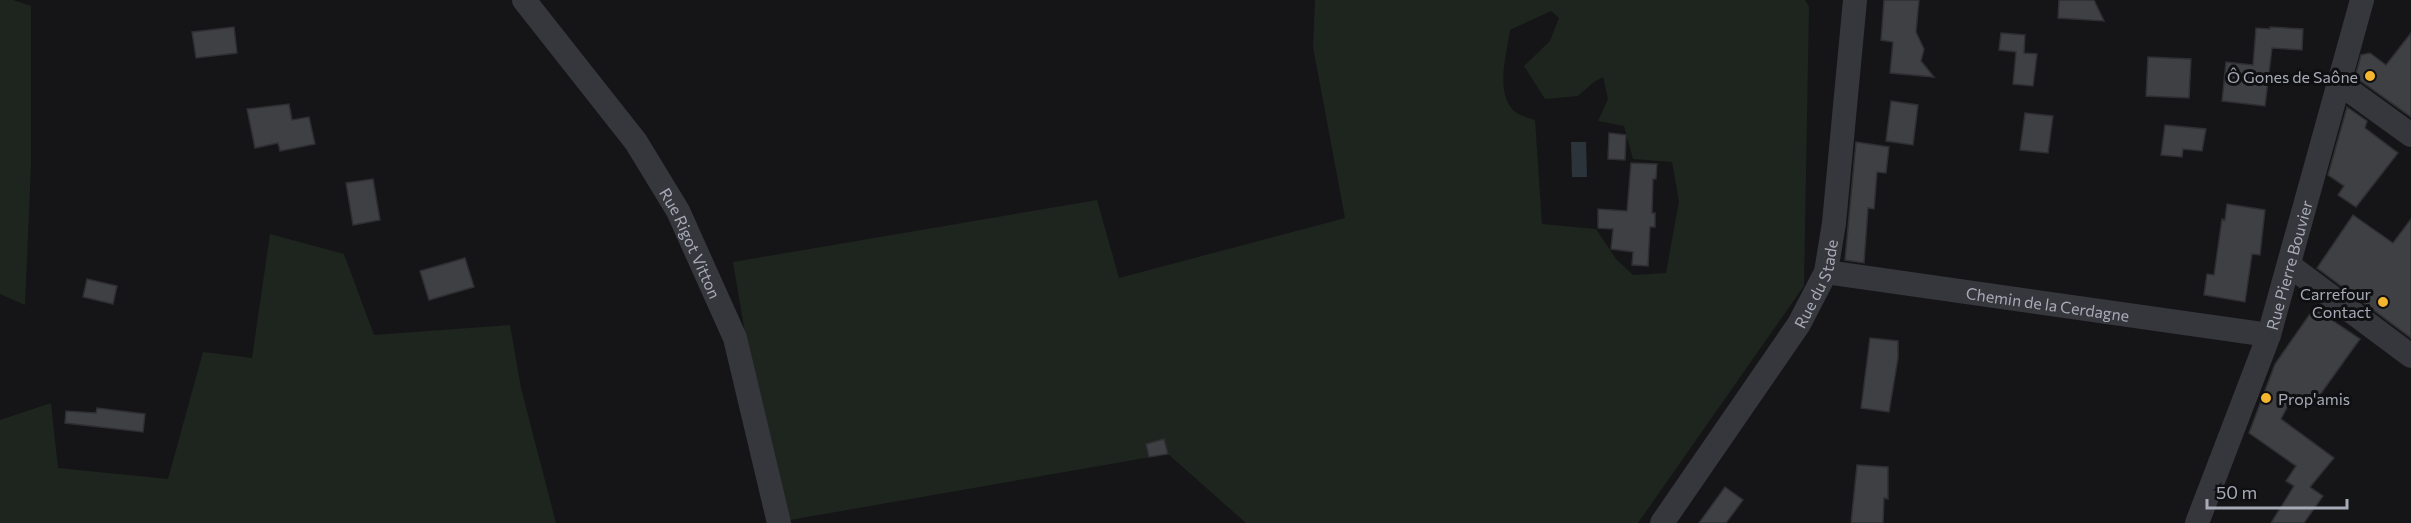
<svg xmlns="http://www.w3.org/2000/svg" width="2411" height="523" viewBox="0 0 2411 523" font-family="Commissioner,sans-serif">
  <style>
    .green { fill: #1d251e; fill-rule: evenodd }
    .water { fill: #2b343b }
    .building { fill: #3f4044; stroke: #2f2f33; stroke-width: 1.5 }
    .lines { fill: none; stroke-linecap: round; stroke-linejoin: round }
    .minor { stroke: #36373c; stroke-width: 24 }
    .poi-dot { fill: #f5b62f; stroke: #101012; stroke-width: 2 }
    .labels { text-anchor: middle; dominant-baseline: central; stroke-width: 6; stroke-linejoin: round; paint-order: stroke }
    .poi-label { font-size: 16px; fill: #a7abb7; stroke: #101012; text-anchor: end }
    .street-label { font-size: 16px; fill: #a7abb7; stroke: #101012 }
  </style>
  <rect width="100%" height="100%" fill="#151517"/>
  <path class="green" d="M0,0H13L31,6V165L25,305L0,294Z
    M1315,0H1805L1809,7L1804,286L1638,523H1246L1168,454L790,520L745,333L733,262L1097,200L1119,278L1345,218L1313,47ZM1551,11L1559,18L1550,41L1524,66L1545,99L1578,96L1594,82L1603,77L1608,99L1598,121L1624,126L1633,159L1672,162L1679,201L1666,273L1633,275L1616,259L1596,229L1542,224L1535,120C1528,118 1518,115 1513,110C1495,91 1507,53 1510,30Z
    M270,234L344,254L374,335L510,325L521,388L556,523H0V420L51,403L58,468L168,479L203,352L252,358Z"/>
  <path class="water" d="M1571,142H1586L1587,177H1572Z"/>
  <path class="building" d="M1884,0H1919L1916,32L1924,49L1921,61L1934,77L1890,73L1893,42L1881,40Z
    M2059,0H2094L2104,21L2058,18Z
    M234,27L237,53L196,58L192,32Z
    M2270,27L2303,29L2302,50L2272,48L2265,106L2222,101L2226,62L2253,65L2256,28L2270,29Z
    M2001,33L2025,35L2024,53L2037,54L2033,86L2013,84L2016,52L1999,50Z
    M2411,33V117L2355,77L2361,55L2370,53L2386,65Z
    M2148,57L2191,59L2189,98L2146,96Z
    M1891,101L1918,105L1913,145L1886,141Z
    M289,104L292,120L309,117L315,144L280,151L278,143L255,148L247,109Z
    M2347,107L2367,121L2365,128L2398,153L2356,207L2338,195L2344,186L2328,175Z
    M2025,113L2053,116L2048,153L2020,150Z
    M2165,125L2206,129L2202,151L2183,149L2182,157L2161,155Z
    M1609,133L1626,135L1625,160L1608,159Z
    M1856,142L1889,147L1886,173L1877,172L1874,209L1868,208L1864,263L1845,260Z
    M1631,163L1657,164L1656,179H1653L1652,213H1655V227H1650L1648,266L1632,265L1633,252L1611,249L1613,229L1598,228V209L1627,211Z
    M373,179L380,220L353,225L346,183Z
    M2227,204L2265,210L2260,255L2252,254L2245,302L2204,295L2207,274L2214,275L2222,219L2225,220Z
    M2353,215L2393,243L2411,219V338L2317,268Z
    M465,258L474,287L429,300L420,271Z
    M87,279L117,286L113,304L83,297Z
    M2314,308L2360,339L2312,406L2294,394L2281,419L2334,458L2310,487L2323,496L2304,523H2271L2294,486L2286,481L2296,466L2249,433L2275,364Z
    M1870,338L1898,341V358L1889,412L1861,408Z
    M97,408L145,414L143,432L65,423L66,411L96,413Z
    M1164,439L1168,454L1149,457L1146,444Z
    M1857,465L1888,467V499L1884,498L1883,523H1851Z
    M1725,487L1743,500L1726,523H1699Z"/>
  <g class="lines">
    <g class="minor">
      <path id="s1" d="M524,0L636,142L678,211L735,338L779,523"/>
      <path d="M2339,83L2411,135"/>
      <path d="M2289,265L2411,356"/>
      <path id="s2" d="M1826,272L2269,335"/>
      <path id="s3" d="M1662,523L1799,324L1826,272L1834,223L1855,0"/>
      <path id="s4" d="M2197,523L2269,335L2362,0"/>
    </g>
  </g>
  <g class="poi-dot">
    <circle cx="2370" cy="76" r="6"/>
    <circle cx="2383" cy="302" r="6"/>
    <circle cx="2266" cy="398" r="6"/>
  </g>
  <g class="labels">
    <g class="poi-label">
      <text x="2358" y="76">Ô Gones de Saône</text>
      <text x="2371" y="293">Carrefour<tspan x="2371" dy="18">Contact</tspan></text>
      <text x="2278" y="398" text-anchor="start">Prop'amis</text>
    </g>
    <g class="street-label">
      <text stroke="none"><textPath href="#s1" startOffset="296">Rue Rigot Vitton</textPath></text>
      <text stroke="none"><textPath href="#s4" startOffset="274">Rue Pierre Bouvier</textPath></text>
      <text stroke="none"><textPath href="#s3" startOffset="286">Rue du Stade</textPath></text>
      <text stroke="none"><textPath href="#s2" startOffset="224">Chemin de la Cerdagne</textPath></text>
    </g>
  </g>
  <path d="M2207 499v9h140v-9" fill="none" stroke="#a7abb7" stroke-width="3"/>
  <text x="2216" y="499" font-size="18" fill="#a7abb7" stroke="#101012" stroke-width="4.5" paint-order="stroke">50 m</text>
</svg>
